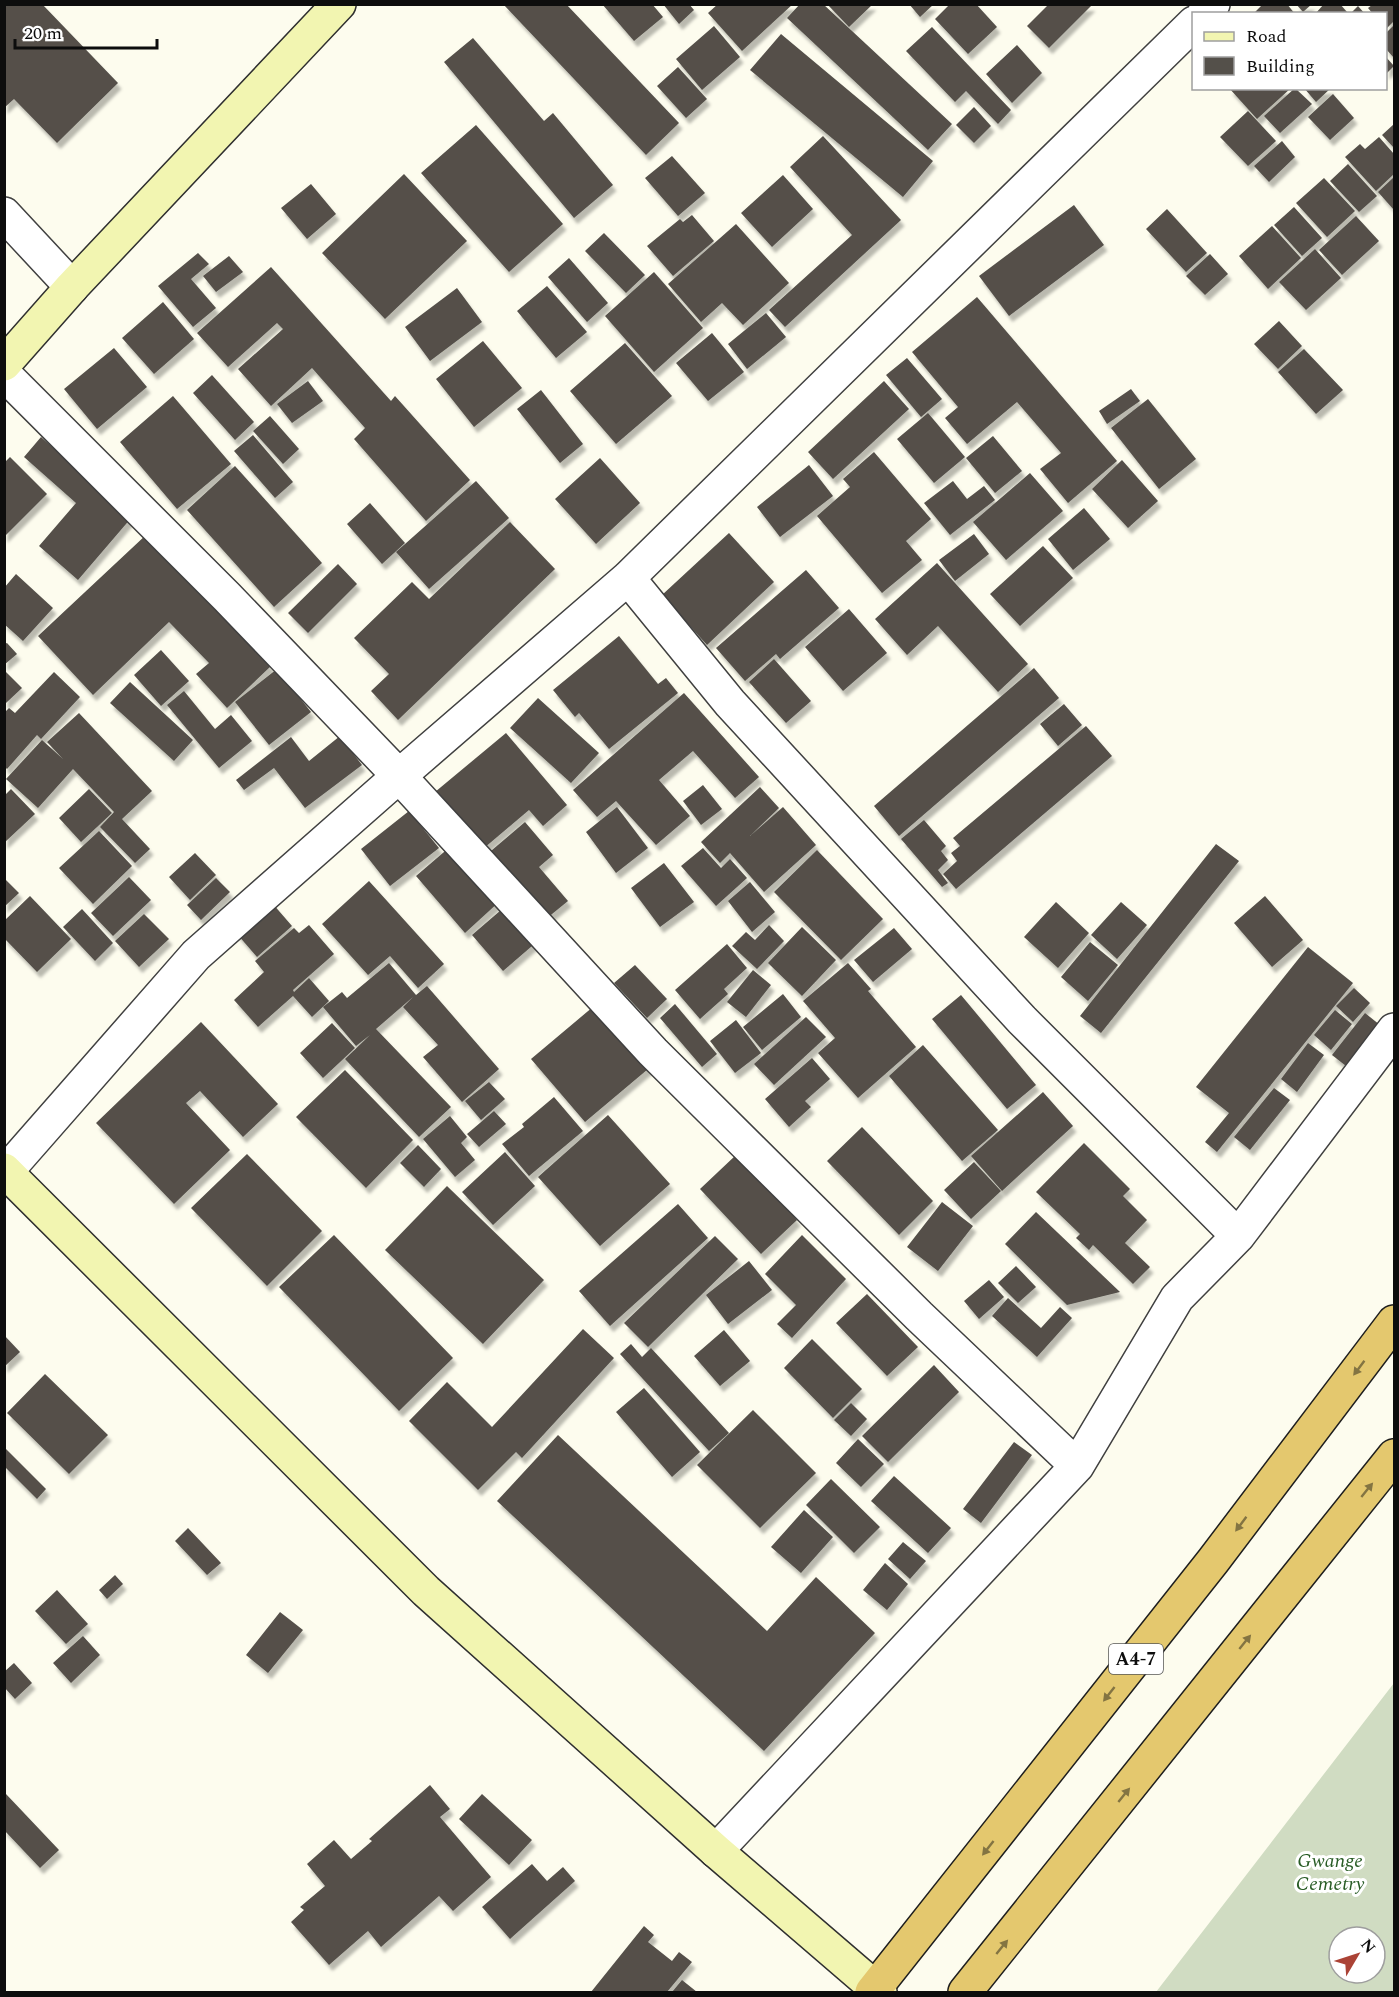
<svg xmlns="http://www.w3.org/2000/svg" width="1399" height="1997" viewBox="0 0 1399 1997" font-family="Spectral,serif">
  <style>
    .cemetery { fill: #d0dcc2; fill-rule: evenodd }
    .building { fill: #54504a; filter: url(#shadow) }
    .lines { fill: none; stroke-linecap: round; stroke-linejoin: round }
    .minor-casing { stroke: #404040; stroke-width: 36 }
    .secondary-casing { stroke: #2f2f2f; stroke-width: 36 }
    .trunk-casing { stroke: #1e1e1e; stroke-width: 36 }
    .minor { stroke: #fff; stroke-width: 33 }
    .secondary { stroke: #f2f5b1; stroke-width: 33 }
    .trunk { stroke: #e4c86e; stroke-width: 33 }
    .oneway { fill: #837442 }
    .labels { text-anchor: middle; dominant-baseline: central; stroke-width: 6; stroke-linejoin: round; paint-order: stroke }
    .shield { fill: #fff; stroke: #565656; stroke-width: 1.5 }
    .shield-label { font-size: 18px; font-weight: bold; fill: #0d0d0d }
    .park-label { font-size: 20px; font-style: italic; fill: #285c25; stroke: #fff }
  </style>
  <defs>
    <filter id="shadow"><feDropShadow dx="3.5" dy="6" stdDeviation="1.5" flood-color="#0004"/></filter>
  </defs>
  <rect width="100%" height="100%" fill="#fdfcee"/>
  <path class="cemetery" d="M1394,1683V1992H1156ZM1339,1937H1375V1973H1339Z"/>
  <path class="building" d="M4,4H42L118,83L57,143L14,99L4,108Z
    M503,4H566L679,123L646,155Z
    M602,4H652L663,17L634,41Z
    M663,4H689L694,10L679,24Z
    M718,4H793L742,51L708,13Z
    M800,4H823L952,124L928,150L787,18Z
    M827,4H873L849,27Z
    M909,4H934L920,17Z
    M950,4H976L997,27L968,54L935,19Z
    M1263,4H1287L1295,14H1253Z
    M1296,4H1312L1303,12Z
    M1324,4H1340L1347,12L1315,14Z
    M1048,5H1092L1049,48L1027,26Z
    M1372,5H1394V21L1387,28L1386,14H1373L1368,8Z
    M1358,6L1365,14H1350Z
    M1394,25V58L1386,49V33Z
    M714,26L740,57L702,90L676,59Z
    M932,27L1011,110L998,124L966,91L955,102L906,51Z
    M781,34L933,161L903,197L750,70Z
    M473,38L544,121L553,113L613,185L574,218L444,62Z
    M1017,45L1042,73L1012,103L986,74Z
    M1386,57L1394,66L1386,74Z
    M678,67L707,99L686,118L657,86Z
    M1229,88H1291L1257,119Z
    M1295,88L1312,104L1280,133L1264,116Z
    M1304,88H1331L1316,102Z
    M1333,94L1354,118L1330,140L1308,117Z
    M974,107L991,126L974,143L956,125Z
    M1248,111L1276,141L1248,166L1220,137Z
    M1394,124V148L1382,135Z
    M476,125L563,224L509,272L421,173Z
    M823,136L901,220L785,327L769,310L852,235L790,167Z
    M1379,137L1394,154V174L1376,191L1345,157L1360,144L1365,149Z
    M1282,141L1295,157L1269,182L1254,166Z
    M672,156L705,193L678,216L645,178Z
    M1348,164L1377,196L1359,212L1330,181Z
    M404,174L467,241L385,319L322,253Z
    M783,175L813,209L772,247L741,213Z
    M1394,177V210L1378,192Z
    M1324,178L1355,211L1327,237L1296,203Z
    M311,184L336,214L307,239L281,208Z
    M1074,205L1104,245L1009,316L979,276Z
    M1294,207L1322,238L1302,256L1274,225Z
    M1167,209L1207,253L1186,272L1146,229Z
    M692,215L714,241L673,276L647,246L680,219L683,222Z
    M1356,216L1379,241L1342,275L1319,250Z
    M736,224L789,283L743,325L722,303L701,322L668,284Z
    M1272,226L1301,258L1268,289L1239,256Z
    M604,233L645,275L626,293L585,251Z
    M1315,249L1341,278L1306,310L1279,282Z
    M198,253L209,264L191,279L216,308L193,327L158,286Z
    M1210,254L1228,274L1205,295L1186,276Z
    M229,256L243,272L216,292L203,276Z
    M569,258L608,303L587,322L548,277Z
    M271,267L391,401L395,396L470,480L426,521L354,439L365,428L312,368L271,406L238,369L283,329L277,323L228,367L197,333Z
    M654,272L703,328L654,372L605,316Z
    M547,286L587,332L556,358L517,311Z
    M457,288L482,322L430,361L405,327Z
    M977,297L1117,461L1068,503L1040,469L1061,453L1017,402L967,444L945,418L958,407L912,352Z
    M163,302L194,339L154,374L122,338Z
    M766,313L786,337L747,369L728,344Z
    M1279,321L1302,346L1278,369L1254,344Z
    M712,333L744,372L708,401L676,363Z
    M483,341L522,388L474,427L436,379Z
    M625,343L672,396L616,444L570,391Z
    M114,348L147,387L97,429L64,389Z
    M1304,349L1343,390L1316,414L1278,372Z
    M907,358L942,399L921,417L886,375Z
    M212,375L254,422L235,440L193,393Z
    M308,381L323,401L292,423L277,404Z
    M884,381L909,409L833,479L808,452Z
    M1131,389L1140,401L1107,424L1099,411Z
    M541,390L583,444L560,463L517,409Z
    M173,396L231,464L177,509L120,442Z
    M1148,399L1196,459L1159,489L1111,428Z
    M928,413L965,457L934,483L897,439Z
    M270,416L299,449L283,464L253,431Z
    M253,435L293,482L275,498L234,451Z
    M993,436L1022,471L995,493L966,458Z
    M41,437L132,517L78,580L39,546L76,503L24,457Z
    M874,452L931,519L906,541L922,560L882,593L817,516L850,487L843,479Z
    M10,457L47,494L4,537V463Z
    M600,458L640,503L596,544L555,499Z
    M1122,460L1158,501L1128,528L1092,489Z
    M809,465L833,496L780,537L757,507Z
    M235,466L322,563L274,607L187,510Z
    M1030,473L1063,511L1006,560L973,522Z
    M476,481L509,518L429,589L396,552Z
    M953,481L967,499L984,486L995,500L950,535L924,503Z
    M370,503L405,543L382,564L347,524Z
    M1084,508L1110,539L1073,570L1048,539Z
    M510,522L555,569L398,720L371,691L389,674L354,638L412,582L429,599Z
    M729,533L774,582L707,645L662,595Z
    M147,534L271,666L227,708L196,674L209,663L169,622L93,695L38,636Z
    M974,534L989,554L955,581L939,560Z
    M1043,546L1073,578L1020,626L990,594Z
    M937,563L1028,664L998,692L938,626L907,655L875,619Z
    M338,564L357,584L308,633L288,613Z
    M806,570L839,608L780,659L776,654L745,681L716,648Z
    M16,574L53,608L23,641L4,624V588Z
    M849,609L887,653L843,691L805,647Z
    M619,636L658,684L666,678L678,693L609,749L579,713L575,717L553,690Z
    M7,643L17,654L4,665V644Z
    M161,650L189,681L161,706L134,675Z
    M774,659L811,701L786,723L749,682Z
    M1034,668L1059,698L899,836L874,806Z
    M277,669L311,712L269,745L235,702Z
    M4,670L22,688L6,703L4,702Z
    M54,672L80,697L41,739L37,735L7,769L4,766V713L9,708L15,713Z
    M130,682L193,740L174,761L110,703Z
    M184,691L215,729L231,715L252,741L219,768L167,705Z
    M684,693L759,777L735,798L693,751L659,780L690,816L656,845L616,801L597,817L573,790Z
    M538,698L599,753L571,783L510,728Z
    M1064,704L1082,725L1058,746L1040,724Z
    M79,713L152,791L122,819L150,849L135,863L100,827L114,812L73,769L38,808L6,779L42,740L63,759L47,742Z
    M1086,726L1112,756L956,889L943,874L957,861L951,853L960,846L953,838Z
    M506,733L567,805L543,826L529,810L477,854L429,797Z
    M340,736L362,765L305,808L274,768L244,790L236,780L291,737L309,761Z
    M703,785L722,809L701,825L683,801Z
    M760,787L779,808L750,836L783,807L816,845L764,892L730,853L720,863L701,842Z
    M11,789L35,814L4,843V796Z
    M89,789L112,813L81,842L59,818Z
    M617,807L648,848L616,873L586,832Z
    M409,811L439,848L390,886L361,849Z
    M924,820L946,846L941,851L948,860L938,870L948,883L942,887L901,839Z
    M525,822L553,855L539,867L568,901L541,923L485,856Z
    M99,831L132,866L93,904L59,868Z
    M1216,844L1239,861L1101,1033L1080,1016Z
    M451,846L500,901L465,933L416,876Z
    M703,848L721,868L730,859L747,878L716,906L681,866Z
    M817,850L883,919L841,960L774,892Z
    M195,853L216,875L190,900L169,877Z
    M664,863L694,902L660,927L631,888Z
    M129,877L151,900L113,936L91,913Z
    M4,878L19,893L4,907Z
    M216,878L230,892L201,920L187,905Z
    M369,881L444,964L418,988L390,956L368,975L322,924Z
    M750,882L775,912L752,932L728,901Z
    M30,896L71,939L37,972L4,938V921Z
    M266,896L292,926L257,957L231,927Z
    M1265,896L1303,940L1272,967L1234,923Z
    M1056,902L1089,933L1058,968L1024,937Z
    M1121,902L1147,925L1117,959L1091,935Z
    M508,904L539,940L503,971L472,935Z
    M82,909L113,943L95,961L63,927Z
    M144,914L169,939L139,967L115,941Z
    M309,925L334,954L293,990L294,992L309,978L329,1001L312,1017L293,996L258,1027L234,1000L264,972L255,961L294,928L299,933Z
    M769,925L784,941L757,969L732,946L746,932L755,940Z
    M802,927L836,960L802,996L768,963Z
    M894,928L912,949L873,982L854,960Z
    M1090,942L1118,965L1088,1001L1061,977Z
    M727,944L747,968L724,989L728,994L700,1019L675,990Z
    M1308,947L1353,983L1217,1152L1205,1142L1229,1113L1196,1087Z
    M389,963L416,995L427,986L499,1069L462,1102L423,1057L438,1045L403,1007L413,997L376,1029L451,1107L419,1137L345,1059L370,1035L356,1046L323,1007L342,992L347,998Z
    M848,963L871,989L868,991L916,1047L858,1098L818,1053L835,1038L803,1001Z
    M635,965L667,999L647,1018L614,983Z
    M753,970L771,985L746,1017L727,1002Z
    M1354,988L1370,1003L1353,1022L1336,1006Z
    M783,994L801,1017L762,1050L743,1027Z
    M961,995L1036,1085L1007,1109L932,1019Z
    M600,1001L654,1064L585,1122L531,1059Z
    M675,1004L717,1054L702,1067L660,1018Z
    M1335,1010L1352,1024L1331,1050L1314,1035Z
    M1365,1013L1380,1025L1346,1066L1332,1055Z
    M806,1017L826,1037L774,1085L754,1064Z
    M736,1020L761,1053L735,1073L710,1041Z
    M201,1022L278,1104L243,1137L200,1091L186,1103L230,1150L174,1204L96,1123Z
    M332,1023L355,1048L323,1078L300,1053Z
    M1308,1043L1324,1055L1297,1092L1281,1079Z
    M923,1045L998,1130L962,1161L889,1076Z
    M812,1058L830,1079L805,1101L811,1107L789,1127L765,1099Z
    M345,1070L413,1140L366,1188L296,1117Z
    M489,1082L505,1099L481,1120L465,1101Z
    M1274,1088L1290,1100L1250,1150L1234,1137Z
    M1043,1092L1073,1126L1002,1191L971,1156Z
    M554,1097L583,1131L529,1176L502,1144L524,1127L522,1124Z
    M494,1111L506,1124L479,1147L467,1134Z
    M608,1115L670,1184L600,1246L538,1177Z
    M450,1116L467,1137L461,1143L475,1160L455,1177L423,1139Z
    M862,1127L933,1201L899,1235L827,1161Z
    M1084,1143L1130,1189L1123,1196L1147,1220L1125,1243L1150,1267L1133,1284L1093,1245L1089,1250L1076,1238L1080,1234L1036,1192Z
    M418,1145L441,1169L424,1187L400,1163Z
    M505,1152L535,1186L493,1225L462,1192Z
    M247,1154L322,1231L267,1286L191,1208Z
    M736,1155L800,1206L792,1214L797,1220L761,1254L700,1189Z
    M974,1162L1001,1191L971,1219L944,1190Z
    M447,1186L544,1280L483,1344L385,1250Z
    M942,1202L973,1226L938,1271L907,1247Z
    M678,1204L708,1238L610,1326L579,1291Z
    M1036,1212L1120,1292L1067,1305L1005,1244Z
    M334,1235L453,1358L399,1411L279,1287Z
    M802,1235L846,1279L792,1338L777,1324L796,1305L765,1274Z
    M715,1236L738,1259L648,1347L624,1323Z
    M749,1261L772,1290L728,1324L706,1295Z
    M1016,1266L1036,1287L1018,1303L998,1283Z
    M989,1280L1004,1297L979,1319L964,1301Z
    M867,1294L918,1347L887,1376L836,1323Z
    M1008,1298L1041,1328L1060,1307L1072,1318L1037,1357L992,1316Z
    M583,1329L614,1358L522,1458L516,1452L478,1490L409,1421L447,1382L492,1427Z
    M724,1330L750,1361L720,1386L694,1356Z
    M4,1335L20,1352L4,1367Z
    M812,1339L862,1389L833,1418L784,1368Z
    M631,1344L642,1357L651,1348L729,1433L709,1451L620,1354Z
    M934,1365L959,1392L888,1462L862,1436Z
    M45,1374L108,1435L69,1474L7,1413Z
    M644,1388L700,1452L672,1477L616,1412Z
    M851,1403L867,1419L851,1436L834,1420Z
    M753,1410L816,1473L760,1528L697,1465Z
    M558,1435L767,1631L816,1577L875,1633L764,1751L497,1501Z
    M858,1439L884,1464L861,1487L836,1463Z
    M1014,1442L1032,1455L981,1523L963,1509Z
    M4,1447L46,1489L37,1499L4,1466Z
    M894,1476L951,1528L928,1553L871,1501Z
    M831,1479L880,1527L854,1553L806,1505Z
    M804,1510L833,1537L801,1573L771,1547Z
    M188,1528L221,1563L207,1575L175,1541Z
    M903,1542L926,1561L910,1579L888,1559Z
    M885,1563L908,1584L887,1610L863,1590Z
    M115,1575L123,1584L107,1599L99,1590Z
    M57,1590L88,1624L66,1644L35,1611Z
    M280,1612L303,1630L268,1673L246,1655Z
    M83,1636L100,1655L71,1683L53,1663Z
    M14,1663L32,1683L15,1699L4,1687V1672Z
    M430,1785L450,1809L440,1817L491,1877L453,1911L439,1896L381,1947L368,1931L329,1965L291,1922L304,1910L300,1907L325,1886L307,1864L334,1840L351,1859L372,1841L369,1839Z
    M6,1794L59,1850L40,1868L4,1830Z
    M482,1794L532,1840L509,1865L459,1819Z
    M532,1864L547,1881L563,1867L575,1881L510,1939L482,1907Z
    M644,1926L654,1935L648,1942L672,1961L679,1952L692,1962L667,1992H591Z
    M682,1980L697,1992H672Z"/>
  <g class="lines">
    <defs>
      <path id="minor" d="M1204,14L1213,4
        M4,214L72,287
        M4,374L227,597L399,776L653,1052L919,1316L1077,1466
        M628,578L730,703L1022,1020L1238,1236
        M4,1174L196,955L399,776L628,578L1194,23
        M716,1851L1077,1466L1177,1298L1238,1236L1394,1030"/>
      <path id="secondary" d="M4,364L72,287L339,4
        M4,1170L426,1591L716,1851L880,1992"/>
      <path id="trunk" d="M872,1992L1213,1561L1394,1322
        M965,1992L1394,1456"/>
    </defs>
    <use href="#minor" class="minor-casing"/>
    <use href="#secondary" class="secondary-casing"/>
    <use href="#trunk" class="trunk-casing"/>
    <use href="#minor" class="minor"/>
    <use href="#secondary" class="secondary"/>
    <use href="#trunk" class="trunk"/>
  </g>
  <defs><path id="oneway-solid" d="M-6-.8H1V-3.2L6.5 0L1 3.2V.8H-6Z" transform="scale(1.5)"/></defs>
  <g class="oneway">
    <use href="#oneway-solid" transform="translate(1359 1368) rotate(127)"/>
    <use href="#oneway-solid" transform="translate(1367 1490) rotate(-51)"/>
    <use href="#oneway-solid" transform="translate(1241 1524) rotate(127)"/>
    <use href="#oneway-solid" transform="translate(1245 1642) rotate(-51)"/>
    <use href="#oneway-solid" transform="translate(1109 1694) rotate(128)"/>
    <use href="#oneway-solid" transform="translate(1124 1795) rotate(-51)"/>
    <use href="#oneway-solid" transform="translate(988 1848) rotate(128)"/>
    <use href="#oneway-solid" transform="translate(1002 1947) rotate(-51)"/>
  </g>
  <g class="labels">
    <rect class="shield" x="1109" y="1644" width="54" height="30" rx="4.5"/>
    <g class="shield-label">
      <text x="1136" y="1659">A4-7</text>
    </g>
    <g class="park-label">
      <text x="1330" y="1861">Gwange<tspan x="1330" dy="23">Cemetry</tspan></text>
    </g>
  </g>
  <rect width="1399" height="1997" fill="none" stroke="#0d0d0d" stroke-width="12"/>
  <rect x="1192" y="12" width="195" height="78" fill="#ffffff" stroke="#9e9e9e" stroke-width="1.5"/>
  <rect x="1204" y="32" width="30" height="9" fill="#f2f5b1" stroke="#9e9e9e" stroke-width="1.5"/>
  <text x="1246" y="42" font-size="18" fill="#0d0d0d">Road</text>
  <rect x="1204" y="57" width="30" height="18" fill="#54504a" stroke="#9e9e9e" stroke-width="1.5"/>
  <text x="1246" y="72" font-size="18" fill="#0d0d0d">Building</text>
  <g transform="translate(1357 1955) rotate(51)"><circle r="28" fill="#ffffff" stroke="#9e9e9e" stroke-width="1.5"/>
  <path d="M0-4.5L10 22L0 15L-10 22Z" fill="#ab4336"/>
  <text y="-9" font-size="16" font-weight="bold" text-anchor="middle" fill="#0d0d0d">N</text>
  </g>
  <path d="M15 39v9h142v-9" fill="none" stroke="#0d0d0d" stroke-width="3"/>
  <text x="24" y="39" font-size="18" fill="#0d0d0d" stroke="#ffffff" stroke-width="4.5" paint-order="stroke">20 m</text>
</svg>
